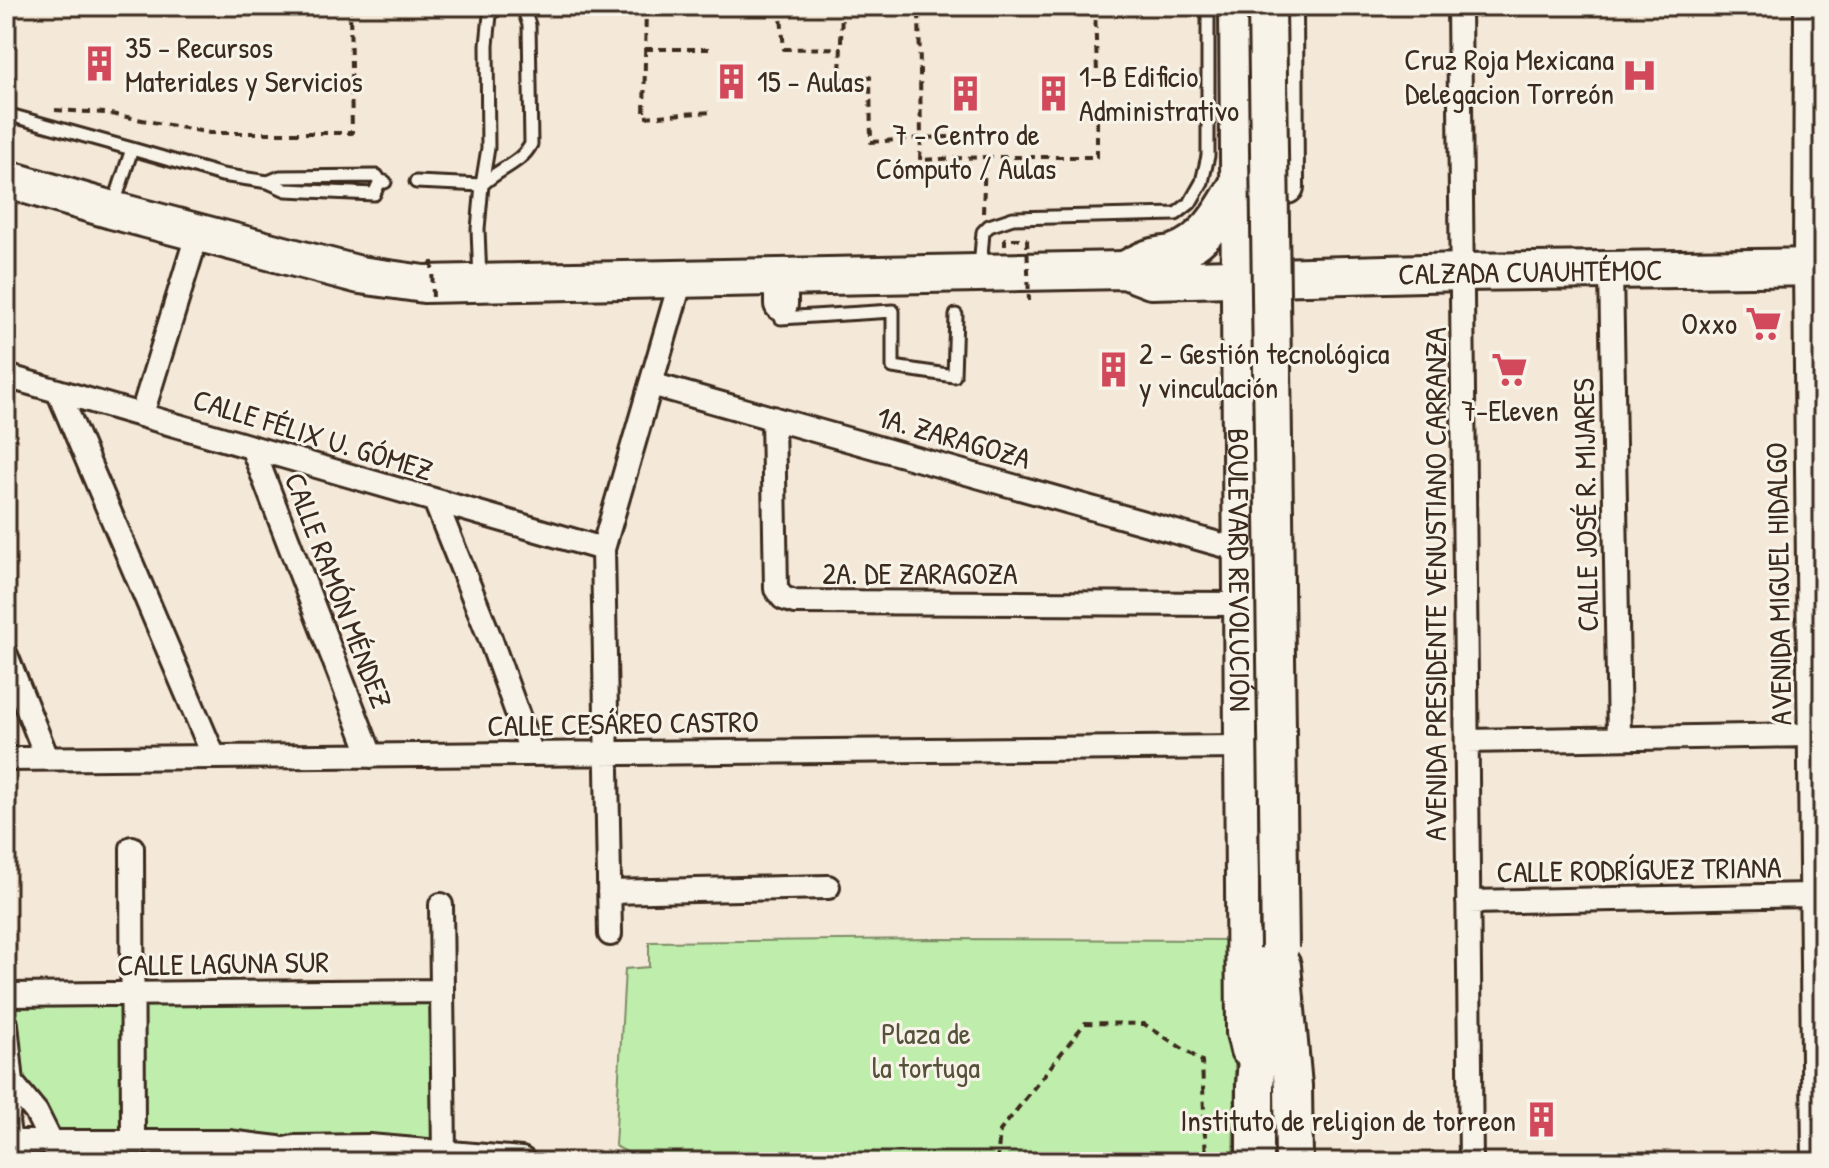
<svg xmlns="http://www.w3.org/2000/svg" width="1829" height="1168" viewBox="0 0 1829 1168" font-family="'Patrick Hand',sans-serif">
  <style>
    .green { fill: #bfeeac; stroke: #7d8c65; stroke-width: 2 }
    .lines { fill: none; stroke-linecap: round; stroke-linejoin: round }
    .service-casing { stroke: #3b2a1e; stroke-width: 17 }
    .minor-casing { stroke: #3b2a1e; stroke-width: 28 }
    .tertiary-casing { stroke: #3b2a1e; stroke-width: 34 }
    .secondary-casing { stroke: #3b2a1e; stroke-width: 38 }
    .primary-casing { stroke: #3b2a1e; stroke-width: 42 }
    .path { stroke: #3b2a1e; stroke-width: 4; stroke-dasharray: 8 6; stroke-linecap: butt }
    .service { stroke: #f7f3e8; stroke-width: 11 }
    .minor { stroke: #f7f3e8; stroke-width: 22 }
    .tertiary { stroke: #f7f3e8; stroke-width: 28 }
    .secondary { stroke: #f7f3e8; stroke-width: 32 }
    .primary { stroke: #f7f3e8; stroke-width: 36 }
    .primary-bridge-casing { stroke: #3b2a1e; stroke-width: 42; stroke-linecap: butt }
    .path-bridge { stroke: #3b2a1e; stroke-width: 4; stroke-dasharray: 8 6; stroke-linecap: butt }
    .primary-bridge { stroke: #f7f3e8; stroke-width: 36 }
    .labels { text-anchor: middle; dominant-baseline: central; stroke-width: 6; stroke-linejoin: round; paint-order: stroke }
    .poi-label { font-size: 30px; fill: #3b2a1e; stroke: #f7f3e8; text-anchor: start }
    .street-label { font-size: 30px; fill: #3b2a1e; stroke: #f7f3e8 }
    .park-label { font-size: 30px; fill: #55513a; stroke: #f7f3e8 }
  </style>
  <rect width="100%" height="100%" fill="#f4e8d9"/>
  <filter id="ink" filterUnits="userSpaceOnUse"><feTurbulence type="fractalNoise" baseFrequency=".0125" numOctaves="2"/><feDisplacementMap in="SourceGraphic" scale="16" xChannelSelector="R" yChannelSelector="G"/><feConvolveMatrix kernelMatrix="1 2 1 2 8 2 1 2 1" color-interpolation-filters="sRGB"/></filter>
  <g filter="url(#ink)">
    <path class="green" d="M929,939L1238,940L1233,1162H646L615,1146L625,969L649,967V942Z
      M430,1000L432,1146L417,1162H75L59,1131L23,1084L14,1004Z"/>
    <g class="lines">
      <defs>
        <path id="service" d="M6,114L132,149
          M268,182L286,190L374,194L380,181
          M416,182L482,185L478,229L480,280
          M482,185C496,170 522,163 531,144L529,25L523,7L517,6
          M482,185L488,148L487,45L490,15L497,8L505,6
          M114,204L132,149L222,175L268,182L280,177L377,176L380,181L385,182
          M980,268L983,232L989,226L1013,218L1176,214L1190,203L1202,182L1208,156V6
          M781,313V318L893,311V367L954,376L956,315"/>
        <path id="minor" d="M1459,6L1471,1162
          M1806,6L1805,268L1814,1162
          M1611,270L1619,738
          M6,376L603,549
          M651,384L1240,550
          M58,391L214,757
          M142,414L198,232
          M773,418L776,589L783,598L795,602L1240,604
          M252,447L371,756
          M435,501L490,638L532,754
          M6,655L47,758
          M1467,741L1810,735
          M6,759L1241,747
          M132,848L133,1142
          M609,892L828,887
          M1468,902L1811,895
          M441,905L444,1154
          M610,934L603,549L681,280
          M6,995L440,991
          M6,1024L12,1083L7,1122L10,1142L19,1162
          M12,1083L36,1112L61,1162
          M6,1142H228L278,1148"/>
        <path id="tertiary" d="M235,1162L295,1150L369,1149L521,1162"/>
        <g id="secondary">
          <path id="s1" d="M1236,6L1243,1033L1247,1050"/>
          <path d="M1286,6L1287,187"/>
          <path d="M781,278V304"/>
        </g>
        <g id="primary">
          <path id="s2" d="M6,179L112,210L360,275L424,284L1125,270L1151,280L1463,272L1823,267"/>
          <path d="M1125,270C1134,265 1144,259 1153,257C1160,255 1166,255 1172,254C1204,244 1222,213 1237,186"/>
          <path d="M1282,966L1293,1086L1294,1162"/>
          <path d="M1255,1162V1086L1265,947"/>
        </g>
      </defs>
      <use href="#service" class="service-casing"/>
      <use href="#minor" class="minor-casing"/>
      <use href="#tertiary" class="tertiary-casing"/>
      <use href="#secondary" class="secondary-casing"/>
      <use href="#primary" class="primary-casing"/>
      <path class="path" d="M646,6L644,117L712,112
        M780,6L784,49L841,48
        M842,6L840,79L870,77L871,142L921,138L919,6
        M1095,6L1097,74
        M645,49H712
        M55,110L106,113L210,133H352L350,6
        M949,137L921,138L920,160L985,157
        M983,213L985,157H1097V111
        M1005,246V239H1027
        M997,1162L1000,1131L1085,1023L1144,1024L1202,1061L1206,1162"/>
      <use href="#service" class="service"/>
      <use href="#minor" class="minor"/>
      <use href="#tertiary" class="tertiary"/>
      <use href="#secondary" class="secondary"/>
      <use href="#primary" class="primary"/>
      <defs>
        <path id="primary-bridge" d="M1267,6L1280,948"/>
      </defs>
      <use href="#primary-bridge" class="primary-bridge-casing"/>
      <path class="path-bridge" d="M1027,239L1029,301
        M432,261L433,300"/>
      <use href="#primary-bridge" class="primary-bridge"/>
    </g>
  </g>
  <defs>
    <symbol id="building-bare" viewBox="-9 -9 18 18"><path d="M-4-6H4V6H1V3H-1V6H-4ZM-2.5-4.3h1.7v1.8h-1.7ZM.8-4.3h1.7v1.8H.8ZM-2.5-1h1.7V.8h-1.7ZM.8-1h1.7V.8H.8Z" fill="#d1495b" stroke="#f7f3e8" stroke-width="2.5" paint-order="stroke"/></symbol>
    <symbol id="hospital-bare" viewBox="-9 -9 18 18"><path d="M-5-5h3v3.5h4V-5h3V5h-3V1.5h-4V5h-3Z" fill="#d1495b" stroke="#f7f3e8" stroke-width="2.5" paint-order="stroke"/></symbol>
    <symbol id="supermarket-bare" viewBox="-9 -9 18 18"><path d="M-6-5.5h2.5l.6 2H6L4.5 2H-2.5L-4.4-4H-6ZM-1.5 3.2a1.3 1.3 0 1 0 .1 0ZM3 3.2a1.3 1.3 0 1 0 .1 0Z" fill="#d1495b" stroke="#f7f3e8" stroke-width="2.5" paint-order="stroke"/></symbol>
  </defs>
  <g fill-rule="evenodd">
    <use href="#building-bare" x="74" y="38" width="51" height="51"/>
    <use href="#hospital-bare" x="1614" y="50" width="51" height="51"/>
    <use href="#building-bare" x="706" y="56" width="51" height="51"/>
    <use href="#building-bare" x="940" y="68" width="51" height="51"/>
    <use href="#building-bare" x="1028" y="68" width="51" height="51"/>
    <use href="#supermarket-bare" x="1738" y="298" width="51" height="51"/>
    <use href="#supermarket-bare" x="1484" y="344" width="51" height="51"/>
    <use href="#building-bare" x="1088" y="344" width="51" height="51"/>
    <use href="#building-bare" x="1516" y="1094" width="51" height="51"/>
  </g>
  <g class="labels">
    <g class="poi-label">
      <text x="125" y="47">35 - Recursos<tspan x="125" dy="34">Materiales y Servicios</tspan></text>
      <text x="1614" y="59" text-anchor="end">Cruz Roja Mexicana<tspan x="1614" dy="34">Delegacion Torreón</tspan></text>
      <text x="1079" y="76">1-B Edificio<tspan x="1079" dy="34">Administrativo</tspan></text>
      <text x="757" y="81">15 - Aulas</text>
      <text x="966" y="134" text-anchor="middle">7 - Centro de<tspan x="966" dy="34">Cómputo / Aulas</tspan></text>
      <text x="1737" y="323" text-anchor="end">Oxxo</text>
      <text x="1139" y="353">2 - Gestión tecnológica<tspan x="1139" dy="34">y vinculación</tspan></text>
      <text x="1510" y="410" text-anchor="middle">7-Eleven</text>
      <text x="1516" y="1120" text-anchor="end">Instituto de religion de torreon</text>
    </g>
    <g class="street-label">
      <text stroke="none"><textPath href="#s2" startOffset="1540">CALZADA CUAUHTÉMOC</textPath></text>
      <text transform="translate(313 434) rotate(17)">CALLE FÉLIX U. GÓMEZ</text>
      <text transform="translate(954 437) rotate(16)">1A. ZARAGOZA</text>
      <text transform="translate(1585 505) rotate(-91)">CALLE JOSÉ R. MIJARES</text>
      <text stroke="none"><textPath href="#s1" startOffset="564">BOULEVARD REVOLUCIÓN</textPath></text>
      <text x="920" y="573">2A. DE ZARAGOZA</text>
      <text transform="translate(1435 584) rotate(-90)">AVENIDA PRESIDENTE VENUSTIANO CARRANZA</text>
      <text transform="translate(1778 584) rotate(-91)">AVENIDA MIGUEL HIDALGO</text>
      <text transform="translate(339 590) rotate(69)">CALLE RAMÓN MÉNDEZ</text>
      <text transform="translate(623 723) rotate(-1)">CALLE CESÁREO CASTRO</text>
      <text transform="translate(1639 869) rotate(-1)">CALLE RODRÍGUEZ TRIANA</text>
      <text transform="translate(223 963) rotate(-1)">CALLE LAGUNA SUR</text>
    </g>
    <g class="park-label">
      <text x="926" y="1033">Plaza de<tspan x="926" dy="34">la tortuga</tspan></text>
    </g>
  </g>
  <rect width="1829" height="1168" fill="none" stroke="#f7f3e8" stroke-width="32"/>
  <rect x="16" y="16" width="1797" height="1136" fill="none" stroke="#3b2a1e" stroke-width="3" filter="url(#ink)"/>
</svg>
